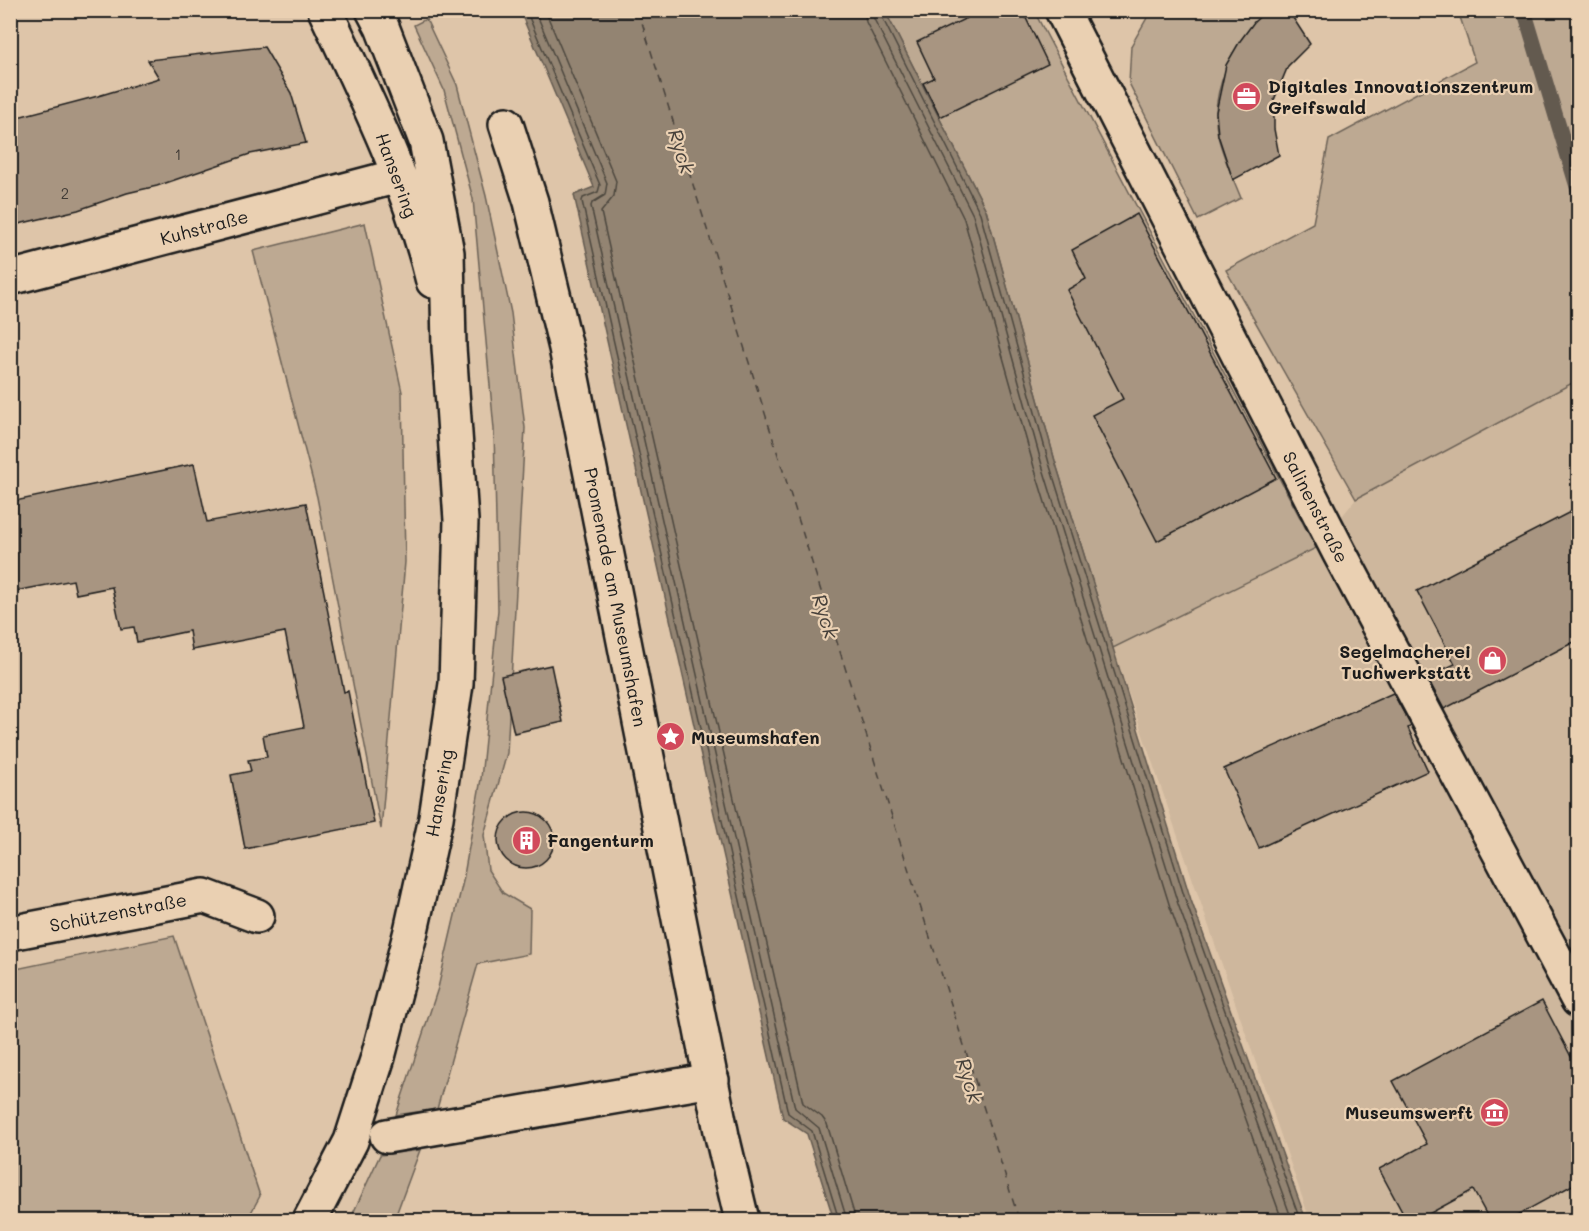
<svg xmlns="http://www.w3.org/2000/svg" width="1589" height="1231" viewBox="0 0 1589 1231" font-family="Mali,sans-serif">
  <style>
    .built { fill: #ceb79d }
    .green { fill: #bda992; stroke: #6c6257; stroke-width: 1.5 }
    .water { fill: #938472; stroke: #635a50; stroke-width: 1.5 }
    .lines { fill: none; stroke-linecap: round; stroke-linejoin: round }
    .shore { stroke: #4c463e; stroke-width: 1.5 }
    .stream { stroke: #635a50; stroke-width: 15 }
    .ferry { stroke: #46403a; stroke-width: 1.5; stroke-dasharray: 8 6; stroke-linecap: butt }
    .building { fill: #a89581; stroke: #1c1c1c; stroke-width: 1.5 }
    .minor-casing { stroke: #1c1c1c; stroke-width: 38 }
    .major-casing { stroke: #1c1c1c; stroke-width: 38 }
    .minor { stroke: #ead0b2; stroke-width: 33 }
    .major { stroke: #ead0b2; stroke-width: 33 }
    .labels { text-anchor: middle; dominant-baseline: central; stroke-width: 4.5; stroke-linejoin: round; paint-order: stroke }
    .number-label { font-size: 15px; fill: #3f3a35 }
    .poi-label { font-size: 18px; font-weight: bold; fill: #1c1c1c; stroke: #ead0b2; text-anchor: start }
    .street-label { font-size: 18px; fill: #1c1c1c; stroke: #ead0b2 }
    .water-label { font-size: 20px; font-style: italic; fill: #46403a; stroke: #ead0b2 }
  </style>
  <rect width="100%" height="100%" fill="#dec5a9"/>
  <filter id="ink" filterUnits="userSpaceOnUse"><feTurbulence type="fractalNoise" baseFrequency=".0167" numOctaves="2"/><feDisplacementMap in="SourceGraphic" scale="12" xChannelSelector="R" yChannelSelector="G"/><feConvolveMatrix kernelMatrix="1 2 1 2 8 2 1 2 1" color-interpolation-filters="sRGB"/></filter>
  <g filter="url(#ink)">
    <path class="built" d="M1576,380L1578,385V1220H1310L1113,648L1316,548L1356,499Z"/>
    <path class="green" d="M885,11H1034L1316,548L1113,648L1055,461L986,210Z
      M1154,11H1267C1235,40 1208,92 1218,136C1223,157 1233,178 1241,198L1198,220L1129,83L1131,46L1147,18Z
      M1458,11H1578V385L1576,381L1356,499L1226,270L1313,223L1329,140L1475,62Z
      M426,19L457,85L486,196L511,313L525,428L507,753L484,835L488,870L503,893L530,909L529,954L478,964L437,1109L396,1115L438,988L463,881L481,779L498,610L494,429L473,199L444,90L414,25Z
      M365,223L402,392L405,562L381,829L317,497L253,251Z
      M174,936L260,1196L247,1220H11V970Z
      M420,1150L394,1220H350L380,1155Z"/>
    <path class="water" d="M520,11H885L986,210L1055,461L1191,900L1306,1220H834L807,1134L783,1118L574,195L594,187Z"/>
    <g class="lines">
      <path class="shore" d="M526,10L600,185L598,192L583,198L582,201L788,1113L812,1131L839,1220
        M535,10L607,183L605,195L592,203L591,206L795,1108L819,1128L847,1220
        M545,10L616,181L614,196L601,212L803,1103L822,1117L827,1124L856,1220
        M864,10L866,22L964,219L1034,467L1170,907L1282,1220
        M873,10L874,19L973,215L1042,465L1178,904L1292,1220
        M880,10L881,15L980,213L1049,463L1186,902L1300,1220"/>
      <path class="stream" d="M1524,10L1578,190"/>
      <path class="ferry" d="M638,10L1019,1220"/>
    </g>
    <path class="building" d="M983,10H1022L1048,64L940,117L923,83L934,78L917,42Z
      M1267,10H1288L1310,44L1288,66L1274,100V129L1279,155L1233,180L1218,135L1216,112L1226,65L1240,41L1254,22Z
      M264,47L291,93L306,143L250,154L157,186L127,193L78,210L10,226V119L98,96L159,78L148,60Z
      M1137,214L1276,478L1157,541L1092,415L1123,399L1067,290L1086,279L1072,250Z
      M194,464L207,522L306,503L344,692L348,691L374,823L245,849L231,775L251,771L248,760L267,757L263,735L304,727L285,632L192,650L189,631L137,642L134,627L121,629L112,587L76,594L73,580L10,592V502Z
      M1578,508V640L1444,709L1427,677L1455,664L1417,591Z
      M551,665L563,722L514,733L501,676Z
      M1393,693L1411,726L1408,728L1428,771L1259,848L1224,769Z
      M498 840a28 28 0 1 1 56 0a28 28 0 1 1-56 0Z
      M1542,1001L1578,1070V1182L1507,1221H1490L1473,1190L1416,1221H1407L1379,1169L1427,1144L1393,1081Z"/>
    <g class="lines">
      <defs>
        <path id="minor" d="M1062,10L1339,552L1578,1000
          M506,124L531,202L566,348L722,1136L742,1220
          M10,278L398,176
          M10,933L204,896L257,916
          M387,1136L712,1080"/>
        <path id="major" d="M325,10C366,98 410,186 433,281
          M310,1220L351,1141L378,1057L411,931L436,818L456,684L461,520L449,347L447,253L426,141L382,27L373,10"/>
      </defs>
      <use href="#minor" class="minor-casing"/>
      <use href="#major" class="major-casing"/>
      <use href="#minor" class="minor"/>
      <use href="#major" class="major"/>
    </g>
  </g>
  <defs>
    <symbol id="office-disc" viewBox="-11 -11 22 22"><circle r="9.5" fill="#d1495b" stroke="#ead0b2"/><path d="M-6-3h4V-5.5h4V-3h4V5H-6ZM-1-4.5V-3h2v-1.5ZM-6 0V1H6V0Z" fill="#fff"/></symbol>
    <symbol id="shop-disc" viewBox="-11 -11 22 22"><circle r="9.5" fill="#d1495b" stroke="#ead0b2"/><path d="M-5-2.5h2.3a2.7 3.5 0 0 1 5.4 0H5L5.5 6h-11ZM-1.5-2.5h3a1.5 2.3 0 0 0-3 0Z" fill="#fff"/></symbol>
    <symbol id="sight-disc" viewBox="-11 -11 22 22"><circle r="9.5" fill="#d1495b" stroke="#ead0b2"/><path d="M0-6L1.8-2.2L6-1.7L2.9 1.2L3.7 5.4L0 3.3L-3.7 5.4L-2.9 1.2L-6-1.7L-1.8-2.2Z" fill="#fff"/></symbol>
    <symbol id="building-disc" viewBox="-11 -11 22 22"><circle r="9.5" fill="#d1495b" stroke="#ead0b2"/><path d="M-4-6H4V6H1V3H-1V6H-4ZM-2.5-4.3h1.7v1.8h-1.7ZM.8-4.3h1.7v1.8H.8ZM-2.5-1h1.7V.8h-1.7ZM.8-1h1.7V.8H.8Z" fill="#fff"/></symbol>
    <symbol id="museum-disc" viewBox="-11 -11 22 22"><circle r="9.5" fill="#d1495b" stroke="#ead0b2"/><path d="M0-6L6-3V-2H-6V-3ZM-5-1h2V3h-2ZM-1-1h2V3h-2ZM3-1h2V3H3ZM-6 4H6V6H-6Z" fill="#fff"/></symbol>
  </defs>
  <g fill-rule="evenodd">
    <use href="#office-disc" x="1230" y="80" width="33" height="33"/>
    <use href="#shop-disc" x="1476" y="644" width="33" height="33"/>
    <use href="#sight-disc" x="654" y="720" width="33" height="33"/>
    <use href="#building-disc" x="510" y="824" width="33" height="33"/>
    <use href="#museum-disc" x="1478" y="1096" width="33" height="33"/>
  </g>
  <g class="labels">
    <g class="number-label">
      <text x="178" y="154">1</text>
      <text x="65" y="193">2</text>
    </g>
    <g class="poi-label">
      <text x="1268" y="86">Digitales Innovationszentrum<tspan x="1268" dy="21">Greifswald</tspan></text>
      <text x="1471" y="651" text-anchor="end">Segelmacherei<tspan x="1471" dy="21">Tuchwerkstatt</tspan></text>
      <text x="691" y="737">Museumshafen</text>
      <text x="547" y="840">Fangenturm</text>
      <text x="1473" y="1112" text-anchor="end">Museumswerft</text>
    </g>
    <g class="street-label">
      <text transform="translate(397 175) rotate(70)">Hansering</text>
      <text transform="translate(204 227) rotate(-15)">Kuhstraße</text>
      <text transform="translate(1316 507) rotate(63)">Salinenstraße</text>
      <text transform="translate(616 597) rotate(79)">Promenade am Museumshafen</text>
      <text transform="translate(439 793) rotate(-80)">Hansering</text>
      <text transform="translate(118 912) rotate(-11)">Schützenstraße</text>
    </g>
    <g class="water-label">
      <text transform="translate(682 151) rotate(73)">Ryck</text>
      <text transform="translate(826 616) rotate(73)">Ryck</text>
      <text transform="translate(970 1080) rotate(73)">Ryck</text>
    </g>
  </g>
  <rect width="1589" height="1231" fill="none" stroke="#ead0b2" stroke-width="36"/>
  <rect x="18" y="18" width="1553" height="1195" fill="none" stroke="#1c1c1c" stroke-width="2" filter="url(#ink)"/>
</svg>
